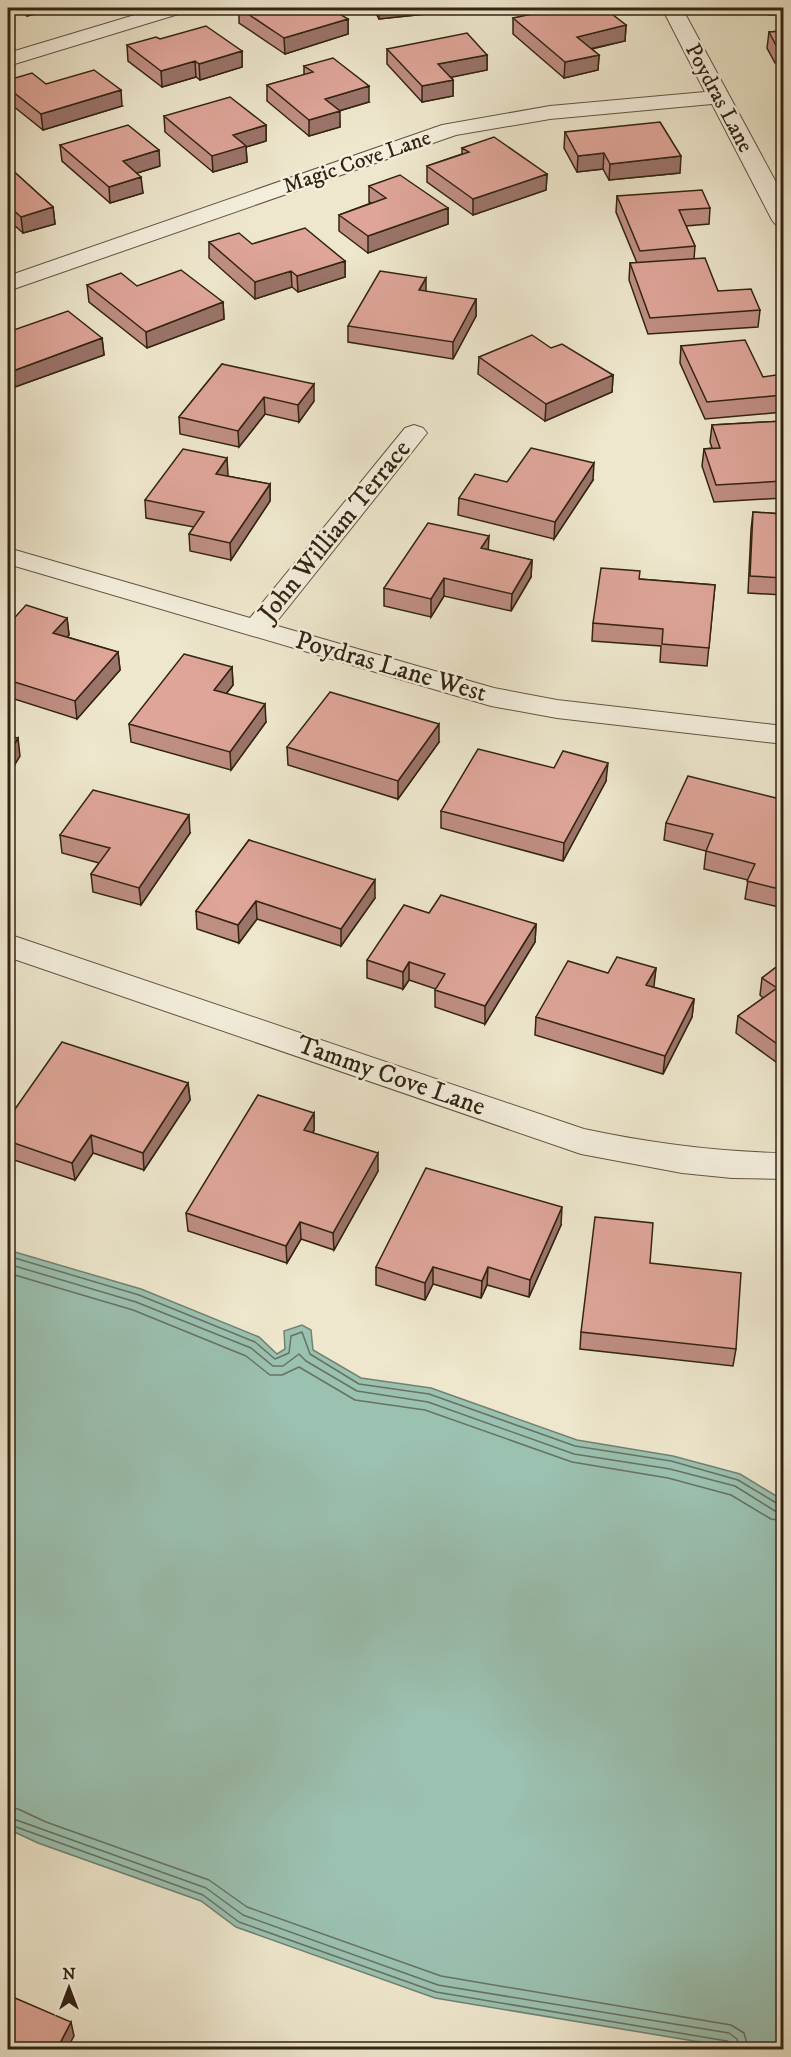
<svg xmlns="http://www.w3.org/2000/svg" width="791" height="2057" viewBox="0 0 791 2057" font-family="'IM FELL DW Pica',serif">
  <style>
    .water { fill: #9bc1b1; stroke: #718271; stroke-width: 1.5 }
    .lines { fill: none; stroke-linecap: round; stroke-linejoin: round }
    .shore { stroke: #677262; stroke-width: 1.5 }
    .minor-casing { stroke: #625541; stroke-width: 2 }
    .minor { fill: #f4efde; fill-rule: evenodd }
    .wall { fill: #bf8e83; stroke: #332412; stroke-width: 1.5 }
    .shaded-wall { fill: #9b746a; stroke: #332412; stroke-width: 1.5 }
    .building { fill: #dea598; stroke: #332412; stroke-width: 1.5 }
    .labels { text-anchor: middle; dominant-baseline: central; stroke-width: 5; stroke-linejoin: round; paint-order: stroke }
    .far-street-label { font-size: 22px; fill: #332412; stroke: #f4efde }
    .street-label { font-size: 26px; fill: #332412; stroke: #f4efde }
  </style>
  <rect width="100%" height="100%" fill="#eee7cd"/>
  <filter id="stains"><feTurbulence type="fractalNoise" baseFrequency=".00333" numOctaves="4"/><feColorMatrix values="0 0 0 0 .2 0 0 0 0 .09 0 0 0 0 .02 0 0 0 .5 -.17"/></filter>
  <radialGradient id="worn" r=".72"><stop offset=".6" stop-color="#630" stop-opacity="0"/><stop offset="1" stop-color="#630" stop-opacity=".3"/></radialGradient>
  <path class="water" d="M8,1250L141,1289L259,1337L277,1354L285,1349L284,1331L302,1325L311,1330L313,1350L361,1378L431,1388L577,1440L673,1456L740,1474L783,1500V2049L730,2047L435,1998L236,1927L201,1901L38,1843L8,1829Z"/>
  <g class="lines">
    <path class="shore" d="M8,1256L139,1295L255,1342L275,1359L289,1353L291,1336L302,1332L310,1354L359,1384L429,1394L575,1446L671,1461L738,1480L778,1504L784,1505
      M8,1264L136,1302L251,1348L273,1366H283L299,1354L306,1361L357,1391L428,1402L574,1454L670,1469L735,1486L775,1511L784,1512
      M8,1273L133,1310L246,1356L270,1375H282L299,1367L355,1400L425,1410L572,1462L668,1478L731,1495L771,1519L784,1521
      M8,1808L18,1809L46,1822L209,1880L247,1907L441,1976L731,2025L744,2033L749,2050
      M8,1817L206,1888L243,1915L438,1985L729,2033L737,2039L740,2050
      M8,1824L203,1895L239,1922L436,1992L727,2041L732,2044L733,2050"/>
    <defs>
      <path id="minor" d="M158,8H188L185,12L8,66V53Z
        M662,8H682L784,197V227L776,225L772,220L712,104L550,119L456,135L8,291V276L442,125L550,106L705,92Z
        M414,425L423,428L427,433L423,438L274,625L494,688L557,700L784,726V744L557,718L491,706L8,564V548L250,618L405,428Z
        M8,934L584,1129C650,1143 716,1152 784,1153V1179L732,1178L682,1173L581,1154L8,957Z"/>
    </defs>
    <use href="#minor" class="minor-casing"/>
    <use href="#minor" class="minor"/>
  </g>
  <path class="wall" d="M17,8H57L27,16Z
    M239,8L348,19V34L285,54L239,23Z
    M373,8H463V10L379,19Z
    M766,8H783V14L769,15Z
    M513,18L626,25L625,41L592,49L599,55L598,70L564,78L513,34Z
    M783,31V62L775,63L767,48L769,32Z
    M160,39L242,51V67L200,80L196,77L162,87L128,61L127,45Z
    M387,49L487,55V70L451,77L453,80V96L422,102L387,64Z
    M304,66L369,102L339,111L340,127L309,136L267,101V85L304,75Z
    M8,80L46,84L122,106L43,130L8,102Z
    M164,116L266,125V141L246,147L247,162L213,172L165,132Z
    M565,132L680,173L609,180L603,169L577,172L564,148Z
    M60,145L160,166L137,173L143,193L110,203L62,161Z
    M462,148L547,174L546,190L473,215L427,182V166L462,154Z
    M10,168L53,207L55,224L23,233L13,224L8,226Z
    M369,186L448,208V224L368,253L339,231V215L371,203L369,202Z
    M617,196L710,208L709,224L686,226L695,246L694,259L718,291L760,310L758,327L648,334L629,280L630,263H637L616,212Z
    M209,242L252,244L345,261V277L298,292L292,287L255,299L209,258Z
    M87,285L137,286L223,302L224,319L147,348L89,302Z
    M476,299V316L453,359L348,342V326Z
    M8,325L14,330L102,338L104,355L15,387L8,381Z
    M681,346L763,377L783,390V412L705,419L680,363Z
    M551,348L613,375L612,392L545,421L478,374L479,357Z
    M222,364L314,401L299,422L265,414L239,447L180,434L179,417Z
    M783,421V498L714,502L702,466L704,449L712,448L710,442L712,425Z
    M228,475L227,476L270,484V501L231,560L190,551L189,534L194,527L146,518L145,500Z
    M593,480L554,539L458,515L459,498L507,482Z
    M753,512L783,514V595L748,593L751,530Z
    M488,550L532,560L531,577L511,611L444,596L431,617L384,606V588Z
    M639,579L715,585L707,666L660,662L661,646L592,641L593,623Z
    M67,618L69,635L67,637L118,652L120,670L77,719L8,697V625Z
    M232,667L233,685L226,694L266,722L231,770L131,742L129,724Z
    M439,742L398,799L288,765L287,747Z
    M783,780V908L745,899L748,880L704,869L706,851L664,840L666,823L776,798Z
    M606,781L563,861L441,828V811Z
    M190,833L141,905L93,892L91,874L99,863L62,853L60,835Z
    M249,840L375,898L341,946L257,919L239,943L197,929L196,911Z
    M429,913L536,924L535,942L485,1024L435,1007V990L436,989L409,980L403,989L367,978V960Z
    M783,962V1067L736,1033L738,1016L763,998L760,995L762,978Z
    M656,968L653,987L694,999L692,1017L663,1074L535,1035L536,1017L608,973Z
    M188,1083L190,1100L144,1170L93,1153L75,1180L8,1158V1119Z
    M314,1113V1130L313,1133L378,1171L334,1250L301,1239L287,1263L188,1231L186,1213Z
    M561,1225L529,1297L487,1285L481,1298L433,1284L425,1300L376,1285V1267Z
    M650,1263L736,1349L733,1366L580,1349L581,1332Z"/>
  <path class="shaded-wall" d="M26,8H57L27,16Z
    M379,8H463V10L379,19Z
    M348,19V34L285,54L284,38Z
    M626,25L625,41L576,52L577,37Z
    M242,51V67L200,80L199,64Z
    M487,55V70L438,80V64Z
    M599,55L598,70L564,78L565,62Z
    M195,61L196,77L162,87L161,71Z
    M453,80V96L422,102V86Z
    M369,86V102L325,115V99Z
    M121,90L122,106L43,130L41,114Z
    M340,111V127L309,136V120Z
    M266,125V141L246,147L247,162L213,172L212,156L233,135Z
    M159,150L160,166L124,177L123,161Z
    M604,153L603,169L577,172L578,156Z
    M681,156L680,173L609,180L610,164Z
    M547,174L546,190L473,215V199Z
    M141,177L143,193L110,203L109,187Z
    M53,207L55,224L23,233L21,217Z
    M11,208L13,224L8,226V209Z
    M448,208V224L368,253V236Z
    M345,261V277L298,292L297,276Z
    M291,271L292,287L255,299V282Z
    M426,278V295L419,290Z
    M476,299V316L453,359V342Z
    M223,302L224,319L147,348L146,332Z
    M102,338L104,355L15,387L13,371Z
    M613,375L612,392L545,421L546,404Z
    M314,384V401L299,422L298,405Z
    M264,397L265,414L239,447L238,431Z
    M227,458L228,475L217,491L216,474Z
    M594,463L593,480L554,539L555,522Z
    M270,484V501L231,560L230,543Z
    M489,536L488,554L481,548Z
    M532,560L531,577L511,611L512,594Z
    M444,578V596L431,617V599Z
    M67,618L69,635L55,650L53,633Z
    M118,652L120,670L77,719L75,701Z
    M232,667L233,685L215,708L214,690Z
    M265,704L266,722L231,770L230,752Z
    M439,724V742L398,799V781Z
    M18,738L20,756L8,776V755Z
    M608,763L606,781L563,861L564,843Z
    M189,815L190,833L141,905L139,888Z
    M375,880V898L341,946V929Z
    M256,901L257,919L239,943L238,925Z
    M536,924L535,942L485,1024V1006Z
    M409,962V980L403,989V972Z
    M656,968L654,986L645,1003L646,985Z
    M694,999L692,1017L663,1074L665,1056Z
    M188,1083L190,1100L144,1170L143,1153Z
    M314,1113V1130L304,1148V1130Z
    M91,1135L93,1153L75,1180L72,1163Z
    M378,1153V1171L334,1250L333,1233Z
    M562,1207L561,1225L529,1297L530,1280Z
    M300,1222L301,1239L287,1263L286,1246Z
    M433,1267V1284L425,1300V1283Z
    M488,1267L487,1285L481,1298L482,1281Z
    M71,2022L74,2036L67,2049H57Z"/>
  <path class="building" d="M239,8H330L348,19L284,38Z
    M561,8H604L626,25L577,37L599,55L565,62L513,18Z
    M206,26L242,51L199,64L195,61L161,71L127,45L156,37L160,39Z
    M783,31V47H777L769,32Z
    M467,33L487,55L438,64L453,80L422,86L387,49Z
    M333,58L369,86L325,99L340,111L309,120L267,85L313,72L304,66Z
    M94,70L121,90L41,114L8,88V80L32,73L46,84Z
    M230,97L266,125L233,135L246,146L212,156L164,116Z
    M660,122L681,156L610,164L604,153L578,156L565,132Z
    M128,125L159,150L123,161L141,177L109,187L60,145Z
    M494,137L547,174L473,199L427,166L469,152L462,148Z
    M10,168L53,207L21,217L11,208L8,209V169Z
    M400,175L448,208L368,236L339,215L386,198L369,186Z
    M702,190L710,208L679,210L695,246L640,251L617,196Z
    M305,228L345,261L297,276L291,271L255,282L209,242L239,233L252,244Z
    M705,258L718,291L751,289L760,310L650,318L630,263Z
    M181,270L223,302L146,332L87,285L121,273L137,286Z
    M380,271L426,278L419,290L476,299L453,342L348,326Z
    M68,311L102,338L13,371L8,366V325L14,330Z
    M532,335L551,348L562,344L613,375L546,404L479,357Z
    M745,340L763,377L776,375L783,390V395L707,402L681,346Z
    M222,364L314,384L298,405L264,397L238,431L179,417Z
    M783,421V481L716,485L704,449L720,448L712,425Z
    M531,448L594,463L555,522L459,498L475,474L507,482Z
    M183,449L227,458L216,474L270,484L230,543L189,534L204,512L145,500Z
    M753,512L783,514V578L750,576Z
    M428,523L489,536L481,548L532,560L512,594L444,578L431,599L384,588Z
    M601,568L640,571L639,579L715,585L709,648L662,644L663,629L593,623Z
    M26,605L67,618L53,633L118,652L75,701L8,680V625Z
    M184,654L232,667L214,690L265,704L230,752L129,724Z
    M330,692L439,724L398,781L287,747Z
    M8,736L18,738L8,755Z
    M478,749L554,768L563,751L608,763L564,843L441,811Z
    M688,776L776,798L783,780V890L747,881L755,864L706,851L713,834L666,823Z
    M93,790L189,815L139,888L91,874L110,848L60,835Z
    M249,840L375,880L341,929L256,901L238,925L196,911Z
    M441,895L536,924L485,1006L435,990L445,974L409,962L403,972L367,960L404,905L429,913Z
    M617,957L656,968L646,985L694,999L665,1056L536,1017L568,961L608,973Z
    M783,962V1048L738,1016L777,988L762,978Z
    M62,1042L188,1083L143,1153L91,1135L72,1163L8,1141V1119Z
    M258,1095L314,1113L304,1130L378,1153L333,1233L300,1222L286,1246L186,1213Z
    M426,1168L562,1207L530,1280L488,1267L482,1281L433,1267L425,1283L376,1267Z
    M595,1217L653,1223L650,1263L741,1273L736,1349L581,1332Z
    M8,1995L71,2022L57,2049H8Z"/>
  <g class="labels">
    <g class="far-street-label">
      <text transform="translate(719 98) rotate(62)">Poydras Lane</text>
      <text transform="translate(357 162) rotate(-19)">Magic Cove Lane</text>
    </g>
    <g class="street-label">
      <text transform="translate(335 531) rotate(-51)">John William Terrace</text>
      <text transform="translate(391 667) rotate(16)">Poydras Lane West</text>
      <text transform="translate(391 1076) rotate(19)">Tammy Cove Lane</text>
    </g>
  </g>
  <rect width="791" height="2057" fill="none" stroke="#eee7cd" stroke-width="30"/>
  <rect x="9" y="9" width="773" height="2039" fill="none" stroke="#332412" stroke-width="3"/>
  <rect x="15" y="15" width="761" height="2027" fill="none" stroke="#332412" stroke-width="1.5"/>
  <g transform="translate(69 1988)" stroke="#f4efde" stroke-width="4.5" paint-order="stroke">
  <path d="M0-4.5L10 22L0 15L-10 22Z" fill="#332412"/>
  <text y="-9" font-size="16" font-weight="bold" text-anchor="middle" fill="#332412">N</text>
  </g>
  <rect width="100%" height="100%" filter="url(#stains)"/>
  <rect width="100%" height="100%" fill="url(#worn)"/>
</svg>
